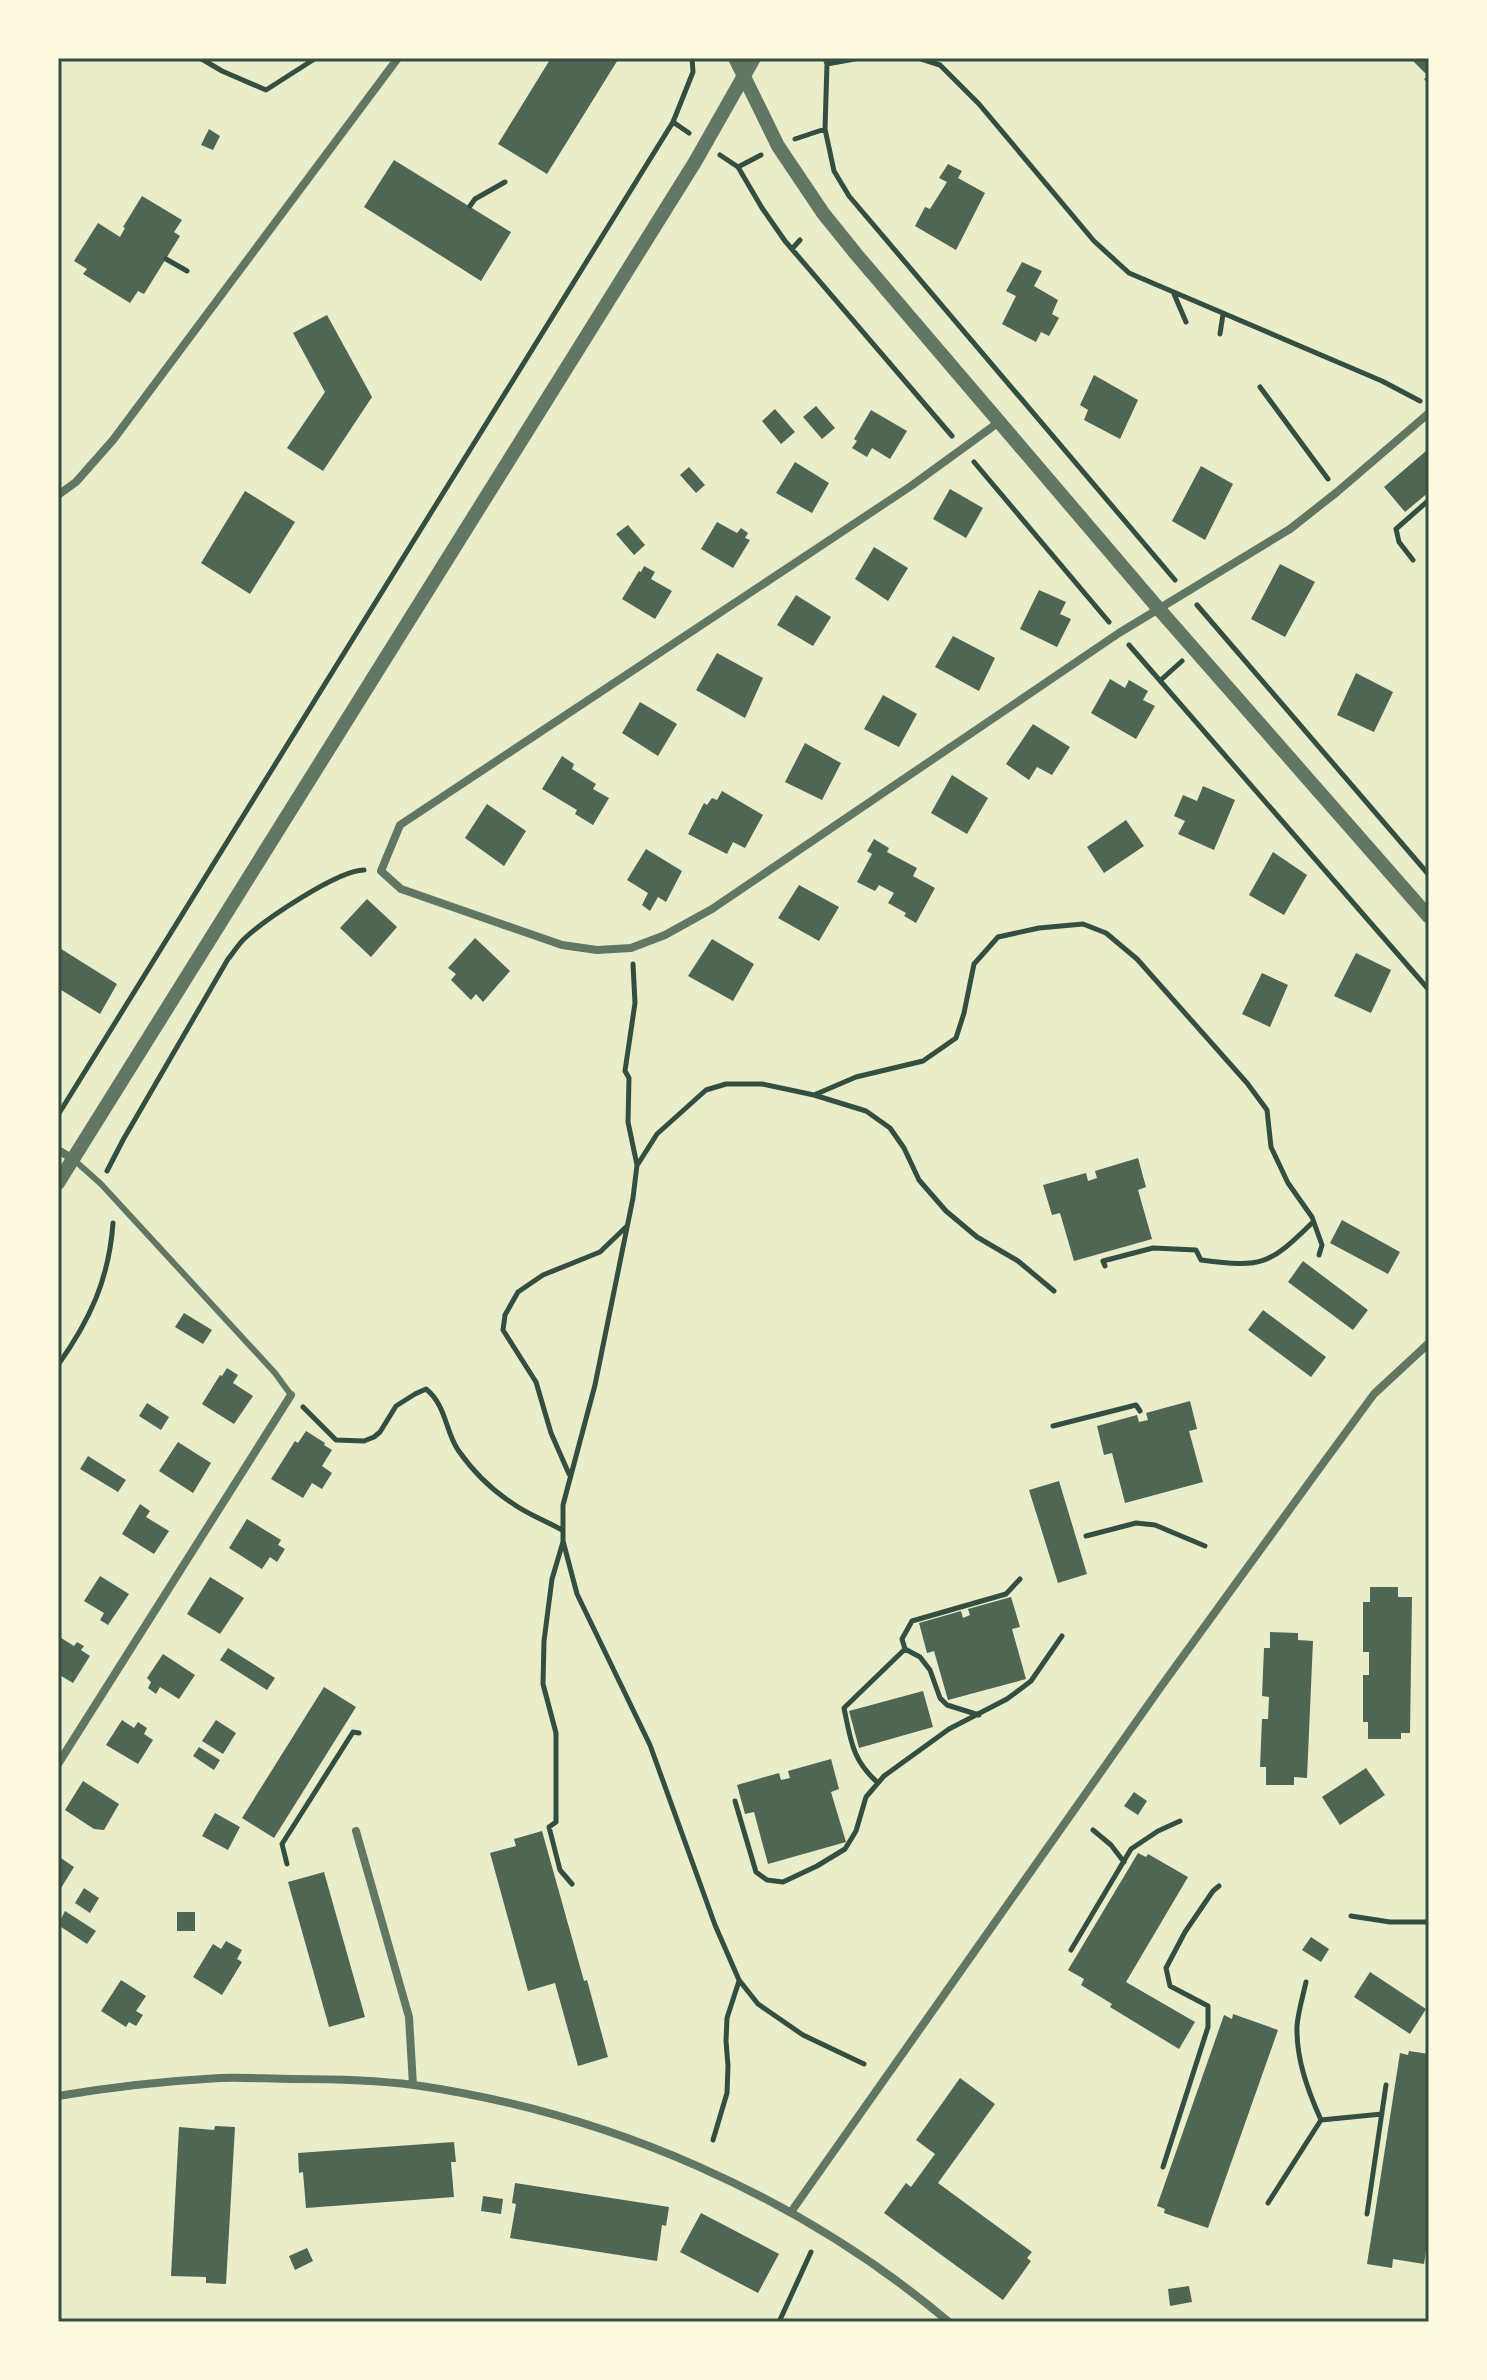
<svg xmlns="http://www.w3.org/2000/svg" width="1487" height="2380" viewBox="0 0 1487 2380" font-family="'DM Sans',sans-serif">
  <style>
    .building { fill: #4f6655 }
    .lines { fill: none; stroke-linecap: round; stroke-linejoin: round }
    .path { stroke: #344e41; stroke-width: 5 }
    .service { stroke: #617663; stroke-width: 6 }
    .minor { stroke: #617663; stroke-width: 8 }
    .tertiary { stroke: #617663; stroke-width: 14 }
    .neatline { fill: none; stroke: #344e41; stroke-width: 3 }
  </style>
  <rect width="100%" height="100%" fill="#e9edc9"/>
  <path class="building" d="M551,58H619L547,174L498,144Z
    M1410,58H1429V85L1424,79L1428,76Z
    M209,129L220,136L213,150L201,145Z
    M394,160L511,232L481,281L364,207Z
    M948,164L962,171L958,178L985,193L956,250L915,226L925,207L930,209L947,182L939,178Z
    M142,196L182,220L174,232L180,236L144,294L138,291L130,303L83,274L87,269L74,261L98,223L120,237L125,228L123,227Z
    M1022,262L1042,271L1034,286L1058,300L1052,314L1059,318L1049,336L1041,332L1036,342L1002,324L1016,296L1006,291Z
    M327,315L372,397L323,471L287,448L325,392L293,333Z
    M1094,375L1138,400L1120,439L1084,420L1088,410L1080,405Z
    M816,406L835,428L822,439L803,417Z
    M775,409L795,432L781,444L762,421Z
    M871,410L907,431L890,459L872,448L867,457L852,448L857,441L854,439Z
    M1426,451L1429,454V492L1405,512L1384,487Z
    M795,462L829,483L812,513L776,493Z
    M1201,466L1233,484L1205,540L1172,521Z
    M689,467L705,485L696,493L680,475Z
    M950,489L983,508L966,538L933,519Z
    M245,491L295,522L250,594L201,563Z
    M717,522L737,533L741,528L748,533L745,538L750,540L733,568L701,549Z
    M628,525L645,545L634,555L616,534Z
    M874,547L908,568L888,601L855,579Z
    M1280,564L1315,582L1285,637L1251,619Z
    M644,566L655,572L651,579L672,591L655,619L622,599L639,571L641,572Z
    M1039,590L1066,602L1060,614L1071,619L1057,647L1020,629Z
    M796,595L831,617L813,646L777,625Z
    M953,636L995,658L979,691L935,667Z
    M717,653L763,678L745,718L696,690Z
    M1356,673L1393,692L1374,732L1337,715Z
    M1110,679L1125,688L1129,680L1148,691L1143,700L1155,706L1136,739L1091,713Z
    M883,695L917,714L899,747L864,729Z
    M640,702L677,724L658,756L622,733Z
    M1033,724L1070,747L1052,775L1037,767L1029,780L1006,764Z
    M805,743L841,763L822,800L785,782Z
    M562,756L574,764L572,769L596,784L593,789L609,798L593,825L575,814L577,810L542,789Z
    M952,775L988,798L967,834L931,813Z
    M1203,786L1235,800L1214,850L1178,834L1185,821L1174,816L1183,795L1197,801Z
    M722,791L763,815L745,848L733,842L727,854L688,834L704,803L707,805L712,798L717,800Z
    M487,804L526,831L504,866L465,838Z
    M1126,820L1144,846L1104,873L1087,847Z
    M874,839L889,848L887,852L917,868L913,876L935,888L916,923L904,916L906,913L888,903L894,893L879,885L875,891L857,882L872,854L867,851Z
    M646,849L682,871L666,902L658,897L650,911L642,905L648,893L627,880Z
    M1273,852L1307,875L1284,915L1249,895Z
    M799,885L839,907L819,941L778,918Z
    M367,899L397,927L371,957L340,928Z
    M475,938L510,971L483,1002L476,994L471,1000L451,980L456,974L448,968Z
    M712,939L754,964L733,1001L688,976Z
    M58,947L117,984L100,1014L58,988Z
    M1356,953L1391,970L1371,1013L1334,996Z
    M1262,973L1288,985L1270,1027L1242,1014Z
    M1138,1158L1146,1187L1138,1190L1152,1239L1074,1261L1060,1213L1052,1215L1043,1185L1086,1173L1088,1181L1097,1178L1095,1171Z
    M1342,1220L1400,1252L1388,1274L1330,1243Z
    M1303,1261L1368,1310L1353,1330L1288,1282Z
    M1263,1310L1326,1357L1311,1377L1248,1330Z
    M184,1313L212,1330L203,1344L175,1327Z
    M227,1368L238,1375L233,1383L253,1396L234,1424L202,1404L220,1375L222,1376Z
    M1190,1401L1197,1429L1189,1431L1203,1482L1125,1503L1112,1453L1104,1455L1097,1426L1137,1415L1139,1422L1148,1420L1146,1413Z
    M147,1403L169,1417L161,1430L139,1416Z
    M306,1431L325,1443L324,1445L332,1450L322,1466L332,1473L322,1489L312,1483L303,1498L271,1479L295,1441L298,1443Z
    M178,1442L211,1463L193,1493L159,1471Z
    M88,1456L126,1480L118,1492L80,1469Z
    M1059,1481L1087,1574L1058,1583L1029,1490Z
    M140,1504L150,1511L146,1517L169,1531L154,1554L122,1534Z
    M247,1519L281,1540L278,1545L285,1549L277,1562L270,1557L262,1569L229,1548Z
    M100,1576L129,1594L108,1625L100,1620L104,1613L84,1601Z
    M210,1577L244,1598L220,1634L187,1614Z
    M1370,1587H1398V1597H1412L1410,1733H1401V1739H1368V1722H1363V1675H1369V1652H1363V1602H1370Z
    M1011,1597L1020,1627L1012,1629L1026,1679L948,1700L934,1651L927,1653L919,1623L961,1611L963,1618L970,1615L968,1609Z
    M1270,1632L1298,1633V1640L1313,1641L1307,1778L1294,1777V1785H1266V1767H1260L1262,1719H1268L1269,1697L1262,1696L1264,1648H1270Z
    M58,1636L74,1646L77,1642L84,1646L81,1650L90,1656L73,1683L58,1674Z
    M228,1648L275,1678L267,1690L220,1660Z
    M163,1654L195,1675L179,1699L160,1687L156,1694L148,1688L151,1682L147,1678Z
    M324,1687L356,1707L274,1838L242,1818Z
    M923,1691L933,1727L859,1748L849,1711Z
    M122,1720L134,1728L138,1722L147,1728L144,1734L153,1740L138,1764L106,1745Z
    M216,1720L236,1733L223,1754L202,1741Z
    M199,1747L220,1760L214,1770L193,1756Z
    M831,1759L839,1789L831,1792L846,1842L768,1864L754,1812L745,1814L737,1785L779,1773L781,1780L790,1778L788,1771Z
    M1366,1768L1385,1795L1340,1825L1322,1797Z
    M83,1781L119,1804L104,1830L94,1829L65,1810Z
    M1134,1792L1147,1801L1138,1815L1124,1806Z
    M215,1813L240,1827L228,1850L202,1836Z
    M542,1831L584,1981L587,1980L608,2057L578,2066L555,1983L528,1991L490,1853L516,1846L514,1839Z
    M1138,1853L1146,1857L1148,1854L1188,1877L1126,1982L1195,2022L1179,2049L1110,2007L1112,2004L1081,1985L1084,1979L1068,1970Z
    M58,1856L74,1867L58,1893Z
    M324,1872L365,2017L329,2027L288,1882Z
    M84,1888L99,1898L90,1913L75,1903Z
    M65,1911L96,1931L87,1944L58,1925Z
    M177,1912H195V1931H177Z
    M1311,1937L1329,1949L1321,1962L1302,1950Z
    M226,1941L242,1950L237,1959L242,1962L222,1995L193,1977L213,1944L221,1949Z
    M1370,1972L1426,2009L1410,2034L1354,1997Z
    M121,1980L146,1996L136,2011L143,2015L136,2026L129,2022L126,2027L101,2011Z
    M1233,2014L1278,2030L1208,2228L1164,2213L1165,2209L1157,2206L1224,2015L1232,2019Z
    M1409,2051L1429,2054V2231L1424,2264L1393,2259L1392,2268L1367,2264L1400,2053L1408,2055Z
    M960,2078L995,2104L938,2183L1032,2252L1027,2258L1031,2261L1003,2300L884,2213L906,2183L911,2187L935,2154L916,2140Z
    M215,2126L235,2127L226,2284L206,2283V2277L171,2276L179,2127L214,2130Z
    M454,2142L456,2162H451L454,2197L306,2208L303,2172L299,2173L298,2153Z
    M515,2183L669,2207L666,2226L662,2225L657,2261L510,2238L516,2204L512,2203Z
    M483,2196L503,2199L501,2214L481,2211Z
    M701,2213L779,2254L758,2293L680,2252Z
    M307,2248L313,2261L295,2270L289,2256Z
    M1189,2286L1192,2302L1170,2306L1168,2289Z"/>
  <g class="lines">
    <path class="path" d="M200,58L222,71L266,90L316,58
      M825,58L827,64L825,129L834,171L849,196L1175,580
      M918,58L940,65L979,104L1094,241L1129,273L1382,381L1420,401
      M827,64L860,58
      M673,122L689,133
      M795,139L825,129
      M720,155L738,167L762,208L785,241L952,436
      M738,167L761,155
      M470,206L475,199L505,182
      M792,249L800,240
      M166,259L187,271
      M1174,294L1186,322
      M1220,334L1223,314
      M1260,387L1328,479
      M974,462L1109,622
      M1413,560L1399,542L1396,529L1429,500
      M1197,605L1429,875
      M1129,645L1429,990
      M1162,679L1182,661
      M633,964L635,1003L625,1071L629,1078L628,1122L637,1165L633,1198L595,1385L563,1505V1541L577,1594L650,1745L715,1925L739,1980L758,2004L803,2035L864,2064
      M814,1095L856,1077L923,1061L956,1038L964,1013L974,964L998,937L1039,928L1083,924L1106,933L1137,959L1247,1083L1267,1110L1271,1147L1288,1183L1312,1217L1322,1245L1319,1255
      M58,1115L673,122L693,72L692,58
      M638,1164L657,1134L706,1090L726,1084H762L814,1095L866,1111L890,1128L904,1148L919,1180L946,1211L977,1237L1018,1261L1054,1291
      M107,1171L123,1140L228,959C233,953 238,945 244,939C264,920 338,870 364,870
      M1105,1266L1103,1261L1153,1248L1196,1250L1201,1260C1263,1268 1269,1265 1313,1222
      M58,1365C90,1320 109,1279 113,1223
      M303,1407L336,1440L364,1441L374,1437L380,1432L396,1406L415,1394L426,1389C446,1405 445,1430 458,1450C472,1470 492,1490 512,1503C527,1514 546,1521 562,1530
      M1053,1426L1136,1405L1140,1411
      M569,1474L551,1433L536,1382L503,1330L505,1315L518,1292L543,1275L600,1252L627,1226
      M1086,1536L1136,1523L1155,1525L1205,1546
      M563,1542L552,1579L544,1641L543,1684L556,1733V1822L549,1827L560,1870L572,1884
      M979,1715L947,1705L940,1698L930,1670L920,1657L905,1649L902,1639L912,1621L1006,1594L1020,1579
      M878,1783C852,1760 851,1741 844,1708L905,1649
      M735,1801L756,1872L767,1880L783,1882L817,1866L845,1849L856,1831L866,1797L884,1776L949,1729L1007,1699L1031,1681L1062,1636
      M1093,1830L1111,1845L1124,1862
      M287,1864L282,1844L353,1732L359,1733
      M1351,1916L1390,1922H1429
      M1071,1950L1131,1849L1158,1831L1180,1821
      M1306,1982C1303,1996 1298,2012 1297,2026C1296,2059 1308,2091 1321,2120
      M1321,2120L1382,2114
      M713,2140L727,2093L728,2066L726,2041L727,2018L739,1981
      M1163,2167L1208,2027V2006L1170,1986L1166,1968L1185,1932L1213,1891L1219,1886
      M1268,2203L1321,2120
      M1367,2214L1386,2085
      M58,2319L62,2322
      M779,2322L811,2252"/>
    <path class="service" d="M73,1159L101,1184L275,1373L291,1395"/>
    <path class="minor" d="M999,422L911,486L400,825L381,871L401,889L562,945L597,950L631,948L665,935L712,909L1119,633L1290,529L1337,492L1429,413
      M58,495L76,482L113,440L398,58
      M58,1150L73,1159
      M58,1764L291,1395
      M356,1831L409,2017L413,2085
      M58,2096C111,2087 166,2081 220,2078C244,2077 269,2079 293,2079C333,2079 374,2080 414,2085C609,2113 798,2195 949,2322
      M791,2212L1160,1688L1316,1473L1374,1394L1429,1343"/>
    <path class="tertiary" d="M735,58L778,146L823,213L856,254L1158,608L1429,917
      M58,1183L695,162L754,58"/>
  </g>
  <rect width="1487" height="2380" fill="none" stroke="#fefae0" stroke-width="120"/>
  <rect x="60" y="60" width="1367" height="2260" class="neatline"/>
</svg>
